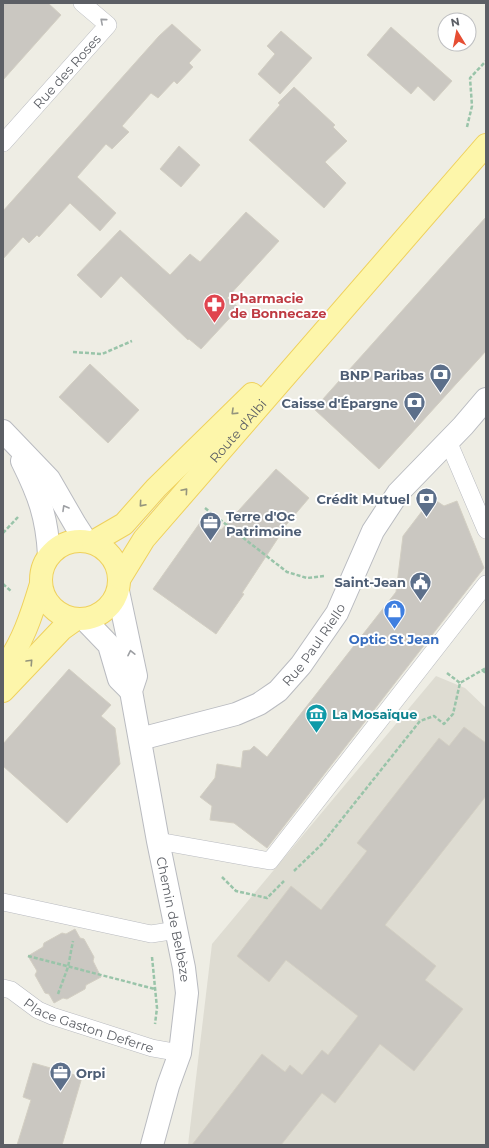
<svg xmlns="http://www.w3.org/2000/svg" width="489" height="1148" viewBox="0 0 489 1148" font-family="Montserrat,sans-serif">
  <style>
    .education { fill: #dedcd2 }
    .building { fill: #cac7c1; stroke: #d3cfc3 }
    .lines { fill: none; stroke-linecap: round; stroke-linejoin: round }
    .lane-casing { stroke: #b9bbc0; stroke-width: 18 }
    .street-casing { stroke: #b9bbc0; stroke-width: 24 }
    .primary-casing { stroke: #efd15d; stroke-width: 24 }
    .path { stroke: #99c4a9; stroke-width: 2.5; stroke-dasharray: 4 2; stroke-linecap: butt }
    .lane { stroke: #fff; stroke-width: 17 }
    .street { stroke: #fff; stroke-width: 22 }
    .primary { stroke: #fdf6aa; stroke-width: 22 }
    .oneway { stroke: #9d9fa3 }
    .oneway2 { stroke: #94947d }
    .labels { text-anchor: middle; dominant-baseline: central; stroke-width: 4; stroke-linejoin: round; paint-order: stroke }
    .street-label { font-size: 13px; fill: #5c5f65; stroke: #fff }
    .health-label { font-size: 13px; font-weight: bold; fill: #be3a42; stroke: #fff; text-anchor: start }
    .service-label { font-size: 13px; font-weight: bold; fill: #4e5e75; stroke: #fff; text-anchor: end }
    .shop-label { font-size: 13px; font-weight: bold; fill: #366cbe; stroke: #fff }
    .culture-label { font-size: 13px; font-weight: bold; fill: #0d838f; stroke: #fff; text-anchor: start }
  </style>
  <rect width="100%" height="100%" fill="#eeede4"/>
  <path class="education" d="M436,676L465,688L486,708V1145H188L212,944Z"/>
  <path class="building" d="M3,3H48L61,15L3,80Z
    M172,24L201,50L189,63L193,67L177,84L174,81L158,98L151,93L122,126L129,132L112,149L106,144L77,177L116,213L100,231L70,203L39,237L37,235L29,243L23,237L3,259V211L159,36Z
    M391,27L452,81L434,101L418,86L411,94L367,55Z
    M281,31L312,58L280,94L258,74L275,54L267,46Z
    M294,87L335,125L333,127L347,141L325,162L346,183L324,208L249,140L280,105L278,103Z
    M179,146L200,165L181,187L160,169Z
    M246,212L279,241L227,298L239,308L201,349L189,339L188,340L121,276L101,298L77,275L120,230L170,275L190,254L200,262Z
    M486,217V351L379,469L314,409Z
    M90,364L139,410L108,443L59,397Z
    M276,469L309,498L281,531L282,532L242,593L244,594L216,634L153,589L204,517L221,530Z
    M432,498L444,506L457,501L484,568L267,848L234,823L210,820L212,806L200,797L215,778L217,764L241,768L243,751L250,750L254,746L267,757L396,592L403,536Z
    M69,669L111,705L101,716L115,728L120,764L67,823L3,766V744Z
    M464,727L486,743V796L385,925L436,966L425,980L463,1009L414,1071L380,1044L335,1103L322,1093L281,1145H192L262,1054L285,1072L290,1065L302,1075L322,1050L328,1055L358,1016L286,960L269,982L237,956L291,886L321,910L367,851L357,843L439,738L449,746Z
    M75,929L80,938L84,939L94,957L93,961L101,977L86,985L85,989L67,999L63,998L54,1003L49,994L45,993L35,975L37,971L28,956L43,947L44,943L62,933L66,934Z
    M33,1063L82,1077L62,1145H17L31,1100L23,1097Z"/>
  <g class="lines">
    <defs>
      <g id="lane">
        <path id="s1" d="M3,143L108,25L82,3"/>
        <path d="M448,441L486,530"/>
        <path d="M158,841L270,861L486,584"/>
        <path d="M3,902L151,934L177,930"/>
        <path id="s2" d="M3,988L11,990L38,1010L52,1016L152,1048L180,1053"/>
      </g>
      <g id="street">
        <path d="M3,431L49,479L75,524L86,541"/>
        <path d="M22,461C39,495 47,517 49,555"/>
        <path id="s3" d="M118,591L136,676L131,691L158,841L184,968L187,993L180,1053L168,1086L152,1145"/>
        <path d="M84,619L109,645L119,679L131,691"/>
        <path id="s4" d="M140,739L236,714L259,704L278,691L301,665L337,613L373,531L398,493L463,426L486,399"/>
      </g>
      <g id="primary">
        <circle cx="80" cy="580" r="39"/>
        <path d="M93,542L124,524L156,488L252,394"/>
        <path id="s5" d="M120,578L144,539L486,145"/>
        <path d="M3,669C22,645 32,614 41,584"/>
        <path d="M3,691L62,629L76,619"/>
      </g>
    </defs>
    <use href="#lane" class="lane-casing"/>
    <use href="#street" class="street-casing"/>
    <use href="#primary" class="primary-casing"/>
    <path class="path" d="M467,127L472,106L470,78L486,61
      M73,352L102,354L132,341
      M205,508L287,572L307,578L324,576
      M3,533L18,517
      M3,584L12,592
      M482,670L486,673
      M447,673L460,683
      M294,871L322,844L420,721L434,716L444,724L453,714L460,683L486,668
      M222,877L236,891L267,898L284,881
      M28,956L155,989
      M152,957L157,1008L155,1024
      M58,994L68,967L73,941"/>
    <use href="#lane" class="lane"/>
    <use href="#street" class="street"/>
    <use href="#primary" class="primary"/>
  </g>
  <defs><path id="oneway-chevron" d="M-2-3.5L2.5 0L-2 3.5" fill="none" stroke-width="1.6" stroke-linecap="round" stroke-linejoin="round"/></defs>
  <g class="oneway">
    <use href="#oneway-chevron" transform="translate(103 21) rotate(-139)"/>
    <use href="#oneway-chevron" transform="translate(65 508) rotate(-120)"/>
    <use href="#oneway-chevron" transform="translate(131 653) rotate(-102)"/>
  </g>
  <g class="oneway2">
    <use href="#oneway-chevron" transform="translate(234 412) rotate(136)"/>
    <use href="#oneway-chevron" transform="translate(185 491) rotate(-49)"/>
    <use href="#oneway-chevron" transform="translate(142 504) rotate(131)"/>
    <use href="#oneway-chevron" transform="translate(30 662) rotate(-47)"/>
  </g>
  <defs>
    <symbol id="pharmacy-pin" viewBox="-11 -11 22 30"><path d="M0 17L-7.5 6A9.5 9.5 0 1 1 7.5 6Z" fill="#e0444e" stroke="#fff"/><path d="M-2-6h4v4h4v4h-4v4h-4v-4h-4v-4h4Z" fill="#fff"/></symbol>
    <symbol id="bank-pin" viewBox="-11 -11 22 30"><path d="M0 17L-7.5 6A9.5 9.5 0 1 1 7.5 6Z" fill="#5c6f8a" stroke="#fff"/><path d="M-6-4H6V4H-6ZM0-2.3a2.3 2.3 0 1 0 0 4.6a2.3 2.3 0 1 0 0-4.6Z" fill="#fff"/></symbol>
    <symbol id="office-pin" viewBox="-11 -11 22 30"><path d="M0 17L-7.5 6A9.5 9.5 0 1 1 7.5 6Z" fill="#5c6f8a" stroke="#fff"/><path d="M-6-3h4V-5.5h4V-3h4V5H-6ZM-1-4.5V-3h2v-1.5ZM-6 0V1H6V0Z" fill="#fff"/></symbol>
    <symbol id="civic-pin" viewBox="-11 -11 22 30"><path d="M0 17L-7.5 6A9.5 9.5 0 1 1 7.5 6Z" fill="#5c6f8a" stroke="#fff"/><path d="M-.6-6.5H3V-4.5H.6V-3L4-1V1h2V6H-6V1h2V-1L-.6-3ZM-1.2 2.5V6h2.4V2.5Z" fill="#fff"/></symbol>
    <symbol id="shop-pin" viewBox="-11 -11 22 30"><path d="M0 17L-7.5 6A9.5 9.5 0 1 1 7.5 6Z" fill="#3f7fe0" stroke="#fff"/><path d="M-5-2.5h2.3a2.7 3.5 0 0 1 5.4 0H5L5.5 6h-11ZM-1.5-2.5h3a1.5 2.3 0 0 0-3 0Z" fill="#fff"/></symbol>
    <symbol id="museum-pin" viewBox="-11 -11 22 30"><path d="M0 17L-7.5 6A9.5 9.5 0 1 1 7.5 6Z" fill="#0f9aa8" stroke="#fff"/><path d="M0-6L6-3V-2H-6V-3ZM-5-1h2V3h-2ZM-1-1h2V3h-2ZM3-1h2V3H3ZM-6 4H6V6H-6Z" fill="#fff"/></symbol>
  </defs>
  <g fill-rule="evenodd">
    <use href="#pharmacy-pin" x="202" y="292" width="25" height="34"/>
    <use href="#bank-pin" x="428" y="362" width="25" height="34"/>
    <use href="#bank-pin" x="402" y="390" width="25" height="34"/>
    <use href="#bank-pin" x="414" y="486" width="25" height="34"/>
    <use href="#office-pin" x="198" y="510" width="25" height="34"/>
    <use href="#civic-pin" x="408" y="570" width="25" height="34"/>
    <use href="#shop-pin" x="382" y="598" width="25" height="34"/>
    <use href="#museum-pin" x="304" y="702" width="25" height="34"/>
    <use href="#office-pin" x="48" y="1060" width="25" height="34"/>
  </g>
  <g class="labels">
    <g class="street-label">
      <text stroke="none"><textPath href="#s1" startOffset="96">Rue des Roses</textPath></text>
      <text stroke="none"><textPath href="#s5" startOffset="189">Route d'Albi</textPath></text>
      <text stroke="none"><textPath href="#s4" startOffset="206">Rue Paul Riello</textPath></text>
      <text stroke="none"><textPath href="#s3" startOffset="335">Chemin de Belbèze</textPath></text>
      <text stroke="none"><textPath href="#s2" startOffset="95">Place Gaston Deferre</textPath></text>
    </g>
    <g class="health-label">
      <text x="230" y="298">Pharmacie<tspan x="230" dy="15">de Bonnecaze</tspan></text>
    </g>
    <g class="service-label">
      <text x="424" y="375">BNP Paribas</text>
      <text x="398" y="403">Caisse d'Épargne</text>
      <text x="410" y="499">Crédit Mutuel</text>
      <text x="226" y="516" text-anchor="start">Terre d'Oc<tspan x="226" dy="15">Patrimoine</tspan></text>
      <text x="406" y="582">Saint-Jean</text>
      <text x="76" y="1073" text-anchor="start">Orpi</text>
    </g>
    <g class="shop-label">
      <text x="394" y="639">Optic St Jean</text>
    </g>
    <g class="culture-label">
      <text x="332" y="714">La Mosaïque</text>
    </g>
  </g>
  <rect width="489" height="1148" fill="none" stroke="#5c5f65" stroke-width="8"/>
  <g transform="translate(457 32) rotate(350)"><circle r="19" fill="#ffffff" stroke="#bebfc1"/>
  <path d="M0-3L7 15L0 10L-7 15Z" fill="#e64e33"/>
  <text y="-6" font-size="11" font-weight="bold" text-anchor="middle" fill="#5c5f65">N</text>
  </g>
</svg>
